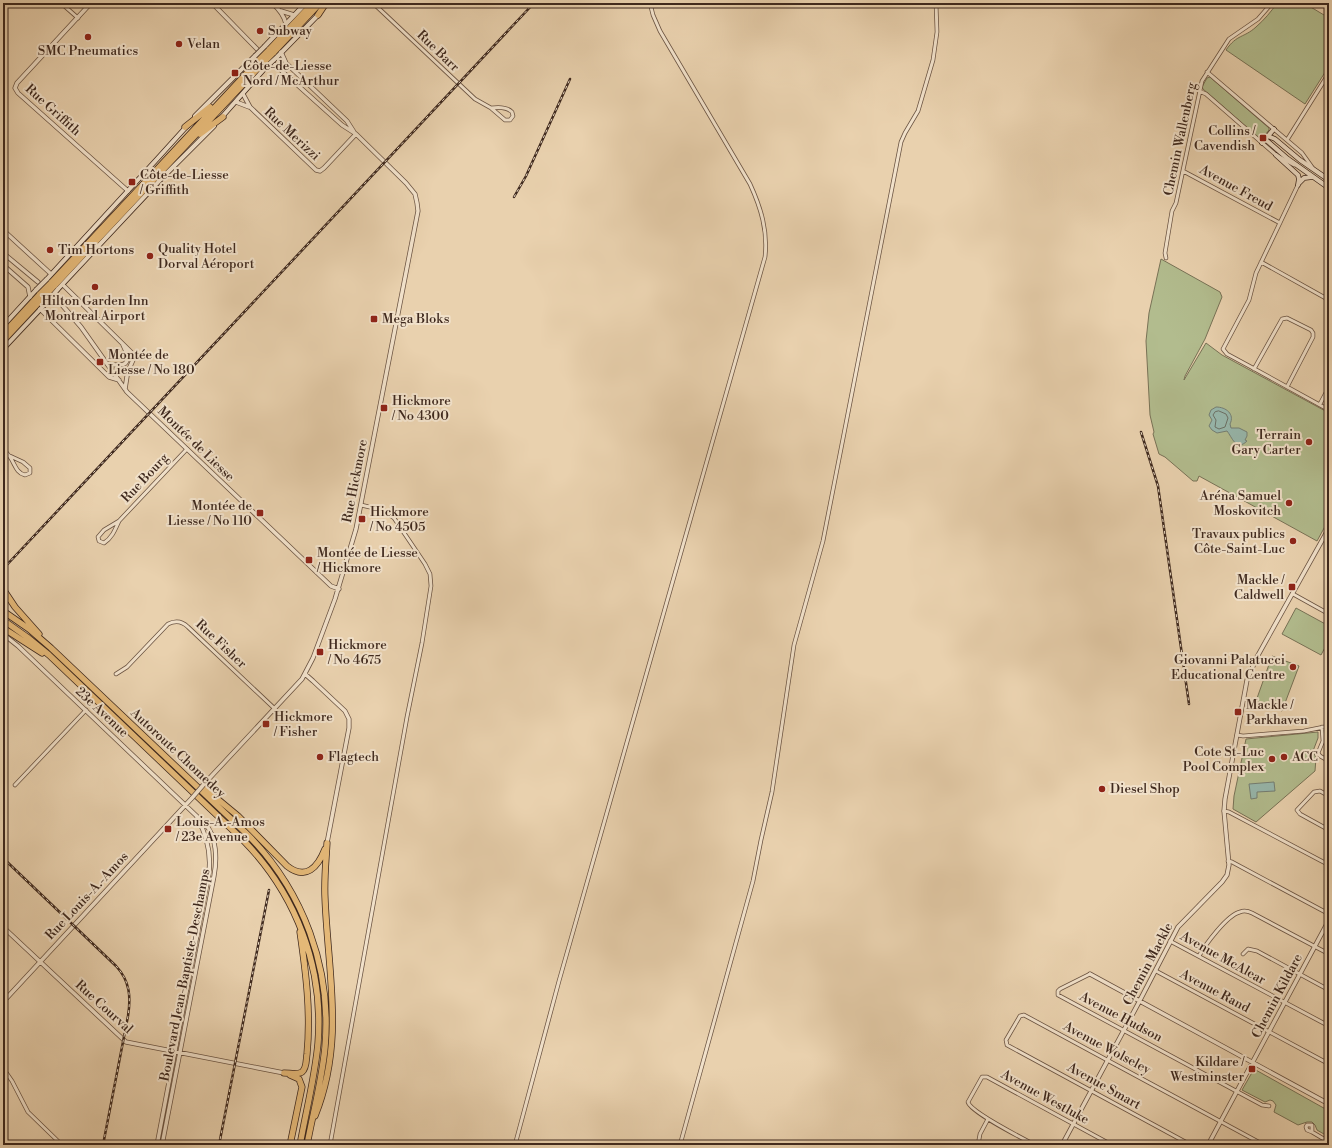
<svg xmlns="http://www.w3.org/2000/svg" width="1332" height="1148" viewBox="0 0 1332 1148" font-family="'Libre Bodoni',serif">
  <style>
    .green { fill: #b2bc8e; stroke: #787256 }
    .water { fill: #97b7ac; stroke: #747e73 }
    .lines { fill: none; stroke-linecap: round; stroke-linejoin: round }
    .shore { stroke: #6b7065; stroke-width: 1 }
    .minor-casing { stroke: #6a5342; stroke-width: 4.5 }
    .tertiary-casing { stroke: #6a5342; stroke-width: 5 }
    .secondary-casing { stroke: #3f291e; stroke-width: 5.5 }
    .motorway-casing { stroke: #3f291e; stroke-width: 7 }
    .minor { stroke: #f1e1ca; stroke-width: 3 }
    .tertiary { stroke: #f1e1ca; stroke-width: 3.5 }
    .secondary { stroke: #f1e1ca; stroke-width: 4 }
    .motorway { stroke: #e4b877; stroke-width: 5.5 }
    .rail-casing { stroke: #3f291e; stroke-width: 2.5 }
    .rail { stroke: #f1e1ca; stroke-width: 1; stroke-dasharray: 3; stroke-linecap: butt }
    .tertiary-bridge-casing { stroke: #6a5342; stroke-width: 5; stroke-linecap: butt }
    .secondary-bridge-casing { stroke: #3f291e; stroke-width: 5.5; stroke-linecap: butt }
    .motorway-bridge-casing { stroke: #3f291e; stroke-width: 7; stroke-linecap: butt }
    .tertiary-bridge { stroke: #f1e1ca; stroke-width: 3.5 }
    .secondary-bridge { stroke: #f1e1ca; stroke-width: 4 }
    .motorway-bridge { stroke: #e4b877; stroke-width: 5.5 }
    .poi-dot { fill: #8f2418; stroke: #f1e1ca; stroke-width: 1.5 }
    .labels { text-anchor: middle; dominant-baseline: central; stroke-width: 4; stroke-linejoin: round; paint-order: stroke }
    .poi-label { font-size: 13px; fill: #3f291e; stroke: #f1e1ca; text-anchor: start }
    .street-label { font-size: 13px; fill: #3f291e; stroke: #f1e1ca }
  </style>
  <rect width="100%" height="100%" fill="#e9d1ae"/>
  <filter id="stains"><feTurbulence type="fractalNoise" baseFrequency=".005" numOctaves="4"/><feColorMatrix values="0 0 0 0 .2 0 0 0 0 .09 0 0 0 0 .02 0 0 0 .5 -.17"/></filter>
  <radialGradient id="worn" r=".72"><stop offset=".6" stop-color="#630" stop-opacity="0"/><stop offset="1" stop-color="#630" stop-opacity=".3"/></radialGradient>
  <path class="green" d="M1277,3H1304L1329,18V66L1305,104L1226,50C1237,34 1244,38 1256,27C1264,20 1271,12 1277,3Z
    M1210,77L1269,128V130L1265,135L1264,134L1262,138L1260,139L1203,89L1202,87L1207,78Z
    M1161,259L1220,292L1222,297L1205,339L1185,376L1184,380L1206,343L1222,355L1329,413V519L1317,541L1199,476L1197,481H1193L1165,457L1159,454L1153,434L1154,432L1150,415L1146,341L1149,313Z
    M1296,608L1329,626V640L1321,655L1282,634Z
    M1272,656L1299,666L1282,711L1256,701Z
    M1318,732V738L1313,751L1316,758L1315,771L1256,822L1233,809L1234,796L1246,739Z
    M1254,1069L1329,1111V1137L1317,1130L1315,1125L1312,1122H1307L1298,1125L1274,1112L1276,1105L1273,1101L1270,1100L1265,1102L1242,1090Z"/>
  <path class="water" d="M1216,407C1226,407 1235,414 1230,424L1231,428H1239L1247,432V436L1245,440L1247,441C1236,452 1232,437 1227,431L1217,433L1212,430L1209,426L1212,420L1209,415L1211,410Z
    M1274,782L1275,791L1257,792V798L1251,799L1249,784Z"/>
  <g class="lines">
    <path class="shore" d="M1219,411L1226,414L1228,418L1225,427L1219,429L1215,427L1216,420L1213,415L1215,412Z"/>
    <defs>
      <path id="minor" d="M61,3L78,18
        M373,3L475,99L491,108L505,120H510L513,116L512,112C507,107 498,107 491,108
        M1207,72L1302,153L1312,167
        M1199,91L1206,94L1276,155L1294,165
        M1287,140L1329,73
        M1183,171L1280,223
        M1298,185L1256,273L1249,300L1223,349L1227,354L1251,367L1329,410
        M1166,258L1165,253L1172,211L1176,203L1202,81L1229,39L1258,19L1272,3
        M1261,262L1329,300
        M1254,369L1282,319L1287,318L1311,330L1313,333V337L1287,387
        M1320,404L1329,387
        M3,449C6,452 8,454 10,457C15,464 16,473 25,475L30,473V468L23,462L10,456
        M119,521C115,530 112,538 104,543L99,541L98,537L104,530L119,521L187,449
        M1293,594L1329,614
        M116,674L127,667L168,624C176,620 182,621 188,627L275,709
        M1322,727L1323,741L1318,753L1320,756L1329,761
        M1237,735L1243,736L1304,731L1329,726
        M15,785L86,710
        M1329,796L1320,791L1314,792L1297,810L1300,814L1329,830
        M1224,811L1229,812L1329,865
        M1228,861L1232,862L1329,914
        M1170,941L1329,1026
        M1243,954L1248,949L1257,951L1329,990
        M1199,956C1205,945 1227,915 1240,912C1244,910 1248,911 1252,913L1329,954
        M1156,971L1329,1064
        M1090,974L1060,989L1058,991V995L1262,1105L1269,1106
        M3,1068L12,1081L28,1112L62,1145
        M1312,1132V1125H1307L1306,1127L1307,1130L1312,1132L1329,1142
        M330,1145L407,717L422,643L431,586L430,574L425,564L394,518L382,510L361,505
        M515,1145L559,981L765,257C768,231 761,208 750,184L660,31L653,15L650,3
        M680,1145L753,881L761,840L772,792L794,645L823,541L901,142L905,133L918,111L933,60L937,32L936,3
        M978,1145L980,1134L988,1119
        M1035,1145C1024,1139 970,1112 968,1102L982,1077H987L1112,1145
        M1191,1145L1007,1045L1006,1040L1020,1016L1024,1015L1264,1145"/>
      <path id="tertiary" d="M91,3L17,83L15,88L18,93L128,191
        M212,3L257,49
        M272,3C279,9 284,15 286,24
        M281,11L294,15
        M281,52L286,63L347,121L354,132
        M243,94L250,107L316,170L320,171L324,168L356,134
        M236,102L249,107
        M3,230L51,274
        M3,253L38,282
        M3,265L28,287L30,297
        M63,285L131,352L133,360L129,369L122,372L112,371
        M56,298L81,327L127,392L331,586L339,589
        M40,309L109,377L119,380
        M107,364C125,367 133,365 123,345
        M125,389L128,370
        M3,634L18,646L205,824C217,836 217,860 214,876L162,1145
        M305,674L313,681L345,711L349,719V728L327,843
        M205,783L302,679L313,658L335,599L356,529L418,211L417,203L415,194L406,183L356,134L342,125L274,64
        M3,927L126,1042L284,1073
        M1090,974L1329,1104
        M3,1002L192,798
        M157,1145L209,872C211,853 207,835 197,818
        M1062,1145L1138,1004L1178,927L1222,882L1227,875L1229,865L1224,811L1225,799L1247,680L1257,657L1329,528
        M1208,1145L1329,920"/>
      <path id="secondary" d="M265,46L306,3
        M277,57L319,14
        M195,116L255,56
        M221,118L266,67
        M1268,136L1275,139L1300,160L1329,180
        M1265,139L1288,159L1329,188
        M1262,143L1274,129
        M1276,155L1298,175L1299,179L1298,185
        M1299,183L1304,178L1312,177
        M47,279L158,158L187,126
        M58,289L162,178L214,126
        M3,326L36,290
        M3,349L48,301"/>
      <path id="motorway" d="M318,15L326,3
        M269,50L313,3
        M273,53L320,3
        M185,127L210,107
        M200,134L223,117
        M51,283L259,60
        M54,286L262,64
        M3,334L40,294
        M3,341L44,297
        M3,589L15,607L39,634
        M3,611L29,629L51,648L248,835C303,891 332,968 325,1047C322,1080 313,1113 307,1145
        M3,620L27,637L49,655L243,840C296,894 324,967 318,1043C315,1077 306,1111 300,1145
        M3,628L42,653
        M203,787L238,816L287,866C306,881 318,867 325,849
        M284,1073C290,1073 298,1075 302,1072C307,1068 306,1059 307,1054C311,1013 306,973 300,932
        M315,1116C345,1041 328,975 325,898C324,880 326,861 327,843
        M290,1145L302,1087L299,1079L290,1075"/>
    </defs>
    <use href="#minor" class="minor-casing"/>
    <use href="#tertiary" class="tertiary-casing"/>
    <use href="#secondary" class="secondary-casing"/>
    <use href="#motorway" class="motorway-casing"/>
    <use href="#minor" class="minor"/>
    <use href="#tertiary" class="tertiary"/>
    <use href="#secondary" class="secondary"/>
    <use href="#motorway" class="motorway"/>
    <defs>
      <path id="rail" d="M514,197L526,176L570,79
        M1141,432L1158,486L1189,704
        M3,569L534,3
        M3,858L116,966C130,981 131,997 128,1016L103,1145
        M219,1145L269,890"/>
    </defs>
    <use href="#rail" class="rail-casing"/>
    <use href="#rail" class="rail"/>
    <defs>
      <path id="tertiary-bridge" d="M192,798L205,783"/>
      <path id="secondary-bridge" d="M255,56L265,46
        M266,67L277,57
        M36,290L47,279
        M48,301L58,289"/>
      <path id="motorway-bridge" d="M259,60L269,50
        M262,64L273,53
        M40,294L51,283
        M44,297L54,286"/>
    </defs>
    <use href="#tertiary-bridge" class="tertiary-bridge-casing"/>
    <use href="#secondary-bridge" class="secondary-bridge-casing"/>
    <use href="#motorway-bridge" class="motorway-bridge-casing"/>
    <use href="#tertiary-bridge" class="tertiary-bridge"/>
    <use href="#secondary-bridge" class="secondary-bridge"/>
    <use href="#motorway-bridge" class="motorway-bridge"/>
  </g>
  <g class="poi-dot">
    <circle cx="260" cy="31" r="4"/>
    <circle cx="88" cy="37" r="4"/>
    <circle cx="179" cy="44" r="4"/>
    <rect x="231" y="69" width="8" height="8" rx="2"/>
    <rect x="1259" y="134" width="8" height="8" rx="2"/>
    <rect x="128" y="178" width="8" height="8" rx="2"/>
    <circle cx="50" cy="250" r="4"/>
    <circle cx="150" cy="256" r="4"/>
    <circle cx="95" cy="287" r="4"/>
    <rect x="370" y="315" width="8" height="8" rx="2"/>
    <rect x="96" y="358" width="8" height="8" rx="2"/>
    <rect x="380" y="404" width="8" height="8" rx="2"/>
    <circle cx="1309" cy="442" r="4"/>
    <circle cx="1289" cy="503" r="4"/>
    <rect x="256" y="509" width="8" height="8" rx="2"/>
    <rect x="358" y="515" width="8" height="8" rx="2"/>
    <circle cx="1293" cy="541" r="4"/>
    <rect x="305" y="556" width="8" height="8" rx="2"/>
    <rect x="1288" y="583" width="8" height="8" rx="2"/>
    <rect x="316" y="648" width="8" height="8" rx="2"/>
    <circle cx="1293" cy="667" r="4"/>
    <rect x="1234" y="708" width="8" height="8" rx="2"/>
    <rect x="262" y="720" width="8" height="8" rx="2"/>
    <circle cx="320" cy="757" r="4"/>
    <circle cx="1284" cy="757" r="4"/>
    <circle cx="1272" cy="759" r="4"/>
    <circle cx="1102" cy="789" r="4"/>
    <rect x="164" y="825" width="8" height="8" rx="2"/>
    <rect x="1248" y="1065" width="8" height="8" rx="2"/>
  </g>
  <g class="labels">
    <g class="poi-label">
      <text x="268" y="31">Subway</text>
      <text x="187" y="44">Velan</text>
      <text x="88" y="51" text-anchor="middle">SMC Pneumatics</text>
      <text x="243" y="66">Côte-de-Liesse<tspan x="243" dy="15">Nord / McArthur</tspan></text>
      <text x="1255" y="131" text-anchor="end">Collins /<tspan x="1255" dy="15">Cavendish</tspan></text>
      <text x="140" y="175">Côte-de-Liesse<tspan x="140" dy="15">/ Griffith</tspan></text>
      <text x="158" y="249">Quality Hotel<tspan x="158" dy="15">Dorval Aéroport</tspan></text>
      <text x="58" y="250">Tim Hortons</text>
      <text x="95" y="301" text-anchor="middle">Hilton Garden Inn<tspan x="95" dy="15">Montreal Airport</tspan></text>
      <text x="382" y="319">Mega Bloks</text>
      <text x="108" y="355">Montée de<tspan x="108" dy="15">Liesse / No 180</tspan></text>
      <text x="392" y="401">Hickmore<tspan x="392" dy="15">/ No 4300</tspan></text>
      <text x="1301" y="435" text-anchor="end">Terrain<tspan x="1301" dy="15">Gary Carter</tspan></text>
      <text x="1281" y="496" text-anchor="end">Aréna Samuel<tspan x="1281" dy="15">Moskovitch</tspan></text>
      <text x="252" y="506" text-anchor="end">Montée de<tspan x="252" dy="15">Liesse / No 110</tspan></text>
      <text x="370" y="512">Hickmore<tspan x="370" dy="15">/ No 4505</tspan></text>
      <text x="1285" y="534" text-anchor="end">Travaux publics<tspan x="1285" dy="15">Côte-Saint-Luc</tspan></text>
      <text x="317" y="553">Montée de Liesse<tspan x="317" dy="15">/ Hickmore</tspan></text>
      <text x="1284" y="580" text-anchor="end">Mackle /<tspan x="1284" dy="15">Caldwell</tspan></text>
      <text x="328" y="645">Hickmore<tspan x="328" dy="15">/ No 4675</tspan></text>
      <text x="1285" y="660" text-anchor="end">Giovanni Palatucci<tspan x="1285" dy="15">Educational Centre</tspan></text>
      <text x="1246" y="705">Mackle /<tspan x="1246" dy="15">Parkhaven</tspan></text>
      <text x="274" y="717">Hickmore<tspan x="274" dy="15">/ Fisher</tspan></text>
      <text x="1264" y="752" text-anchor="end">Cote St-Luc<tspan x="1264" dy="15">Pool Complex</tspan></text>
      <text x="328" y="757">Flagtech</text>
      <text x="1292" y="757">ACC</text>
      <text x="1110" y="789">Diesel Shop</text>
      <text x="176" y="822">Louis-A.-Amos<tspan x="176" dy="15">/ 23e Avenue</tspan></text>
      <text x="1244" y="1062" text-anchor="end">Kildare /<tspan x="1244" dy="15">Westminster</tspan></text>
    </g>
    <g class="street-label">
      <text transform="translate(438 51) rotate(44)">Rue Barr</text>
      <text transform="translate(53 110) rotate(42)">Rue Griffith</text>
      <text transform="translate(292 134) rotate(43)">Rue Merizzi</text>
      <text transform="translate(1180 139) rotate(-78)">Chemin Wallenberg</text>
      <text transform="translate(1236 188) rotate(29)">Avenue Freud</text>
      <text transform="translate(196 444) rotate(44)">Montée de Liesse</text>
      <text transform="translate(145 478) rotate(-47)">Rue Bourg</text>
      <text transform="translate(355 481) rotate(-79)">Rue Hickmore</text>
      <text transform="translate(221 644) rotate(43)">Rue Fisher</text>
      <text transform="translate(102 712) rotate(43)">23e Avenue</text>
      <text transform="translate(178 753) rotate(43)">Autoroute Chomedey</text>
      <text transform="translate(87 896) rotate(-47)">Rue Louis-A.-Amos</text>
      <text transform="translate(1223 958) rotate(29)">Avenue McAlear</text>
      <text transform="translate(1148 964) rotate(-62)">Chemin Mackle</text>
      <text transform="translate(185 975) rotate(-79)">Boulevard Jean-Baptiste-Deschamps</text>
      <text transform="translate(1215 991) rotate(28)">Avenue Rand</text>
      <text transform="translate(1277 996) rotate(-62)">Chemin Kildare</text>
      <text transform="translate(104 1007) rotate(42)">Rue Courval</text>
      <text transform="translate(1121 1017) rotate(28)">Avenue Hudson</text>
      <text transform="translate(1107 1048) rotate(28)">Avenue Wolseley</text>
      <text transform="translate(1104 1086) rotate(29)">Avenue Smart</text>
      <text transform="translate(1045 1097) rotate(29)">Avenue Westluke</text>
    </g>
  </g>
  <rect width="1332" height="1148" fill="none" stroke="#e9d1ae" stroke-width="16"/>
  <rect x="4" y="4" width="1324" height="1140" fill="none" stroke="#3f291e" stroke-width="2"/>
  <rect x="8" y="8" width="1316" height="1132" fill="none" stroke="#3f291e"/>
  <rect width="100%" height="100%" filter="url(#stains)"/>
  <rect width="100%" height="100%" fill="url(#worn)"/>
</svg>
